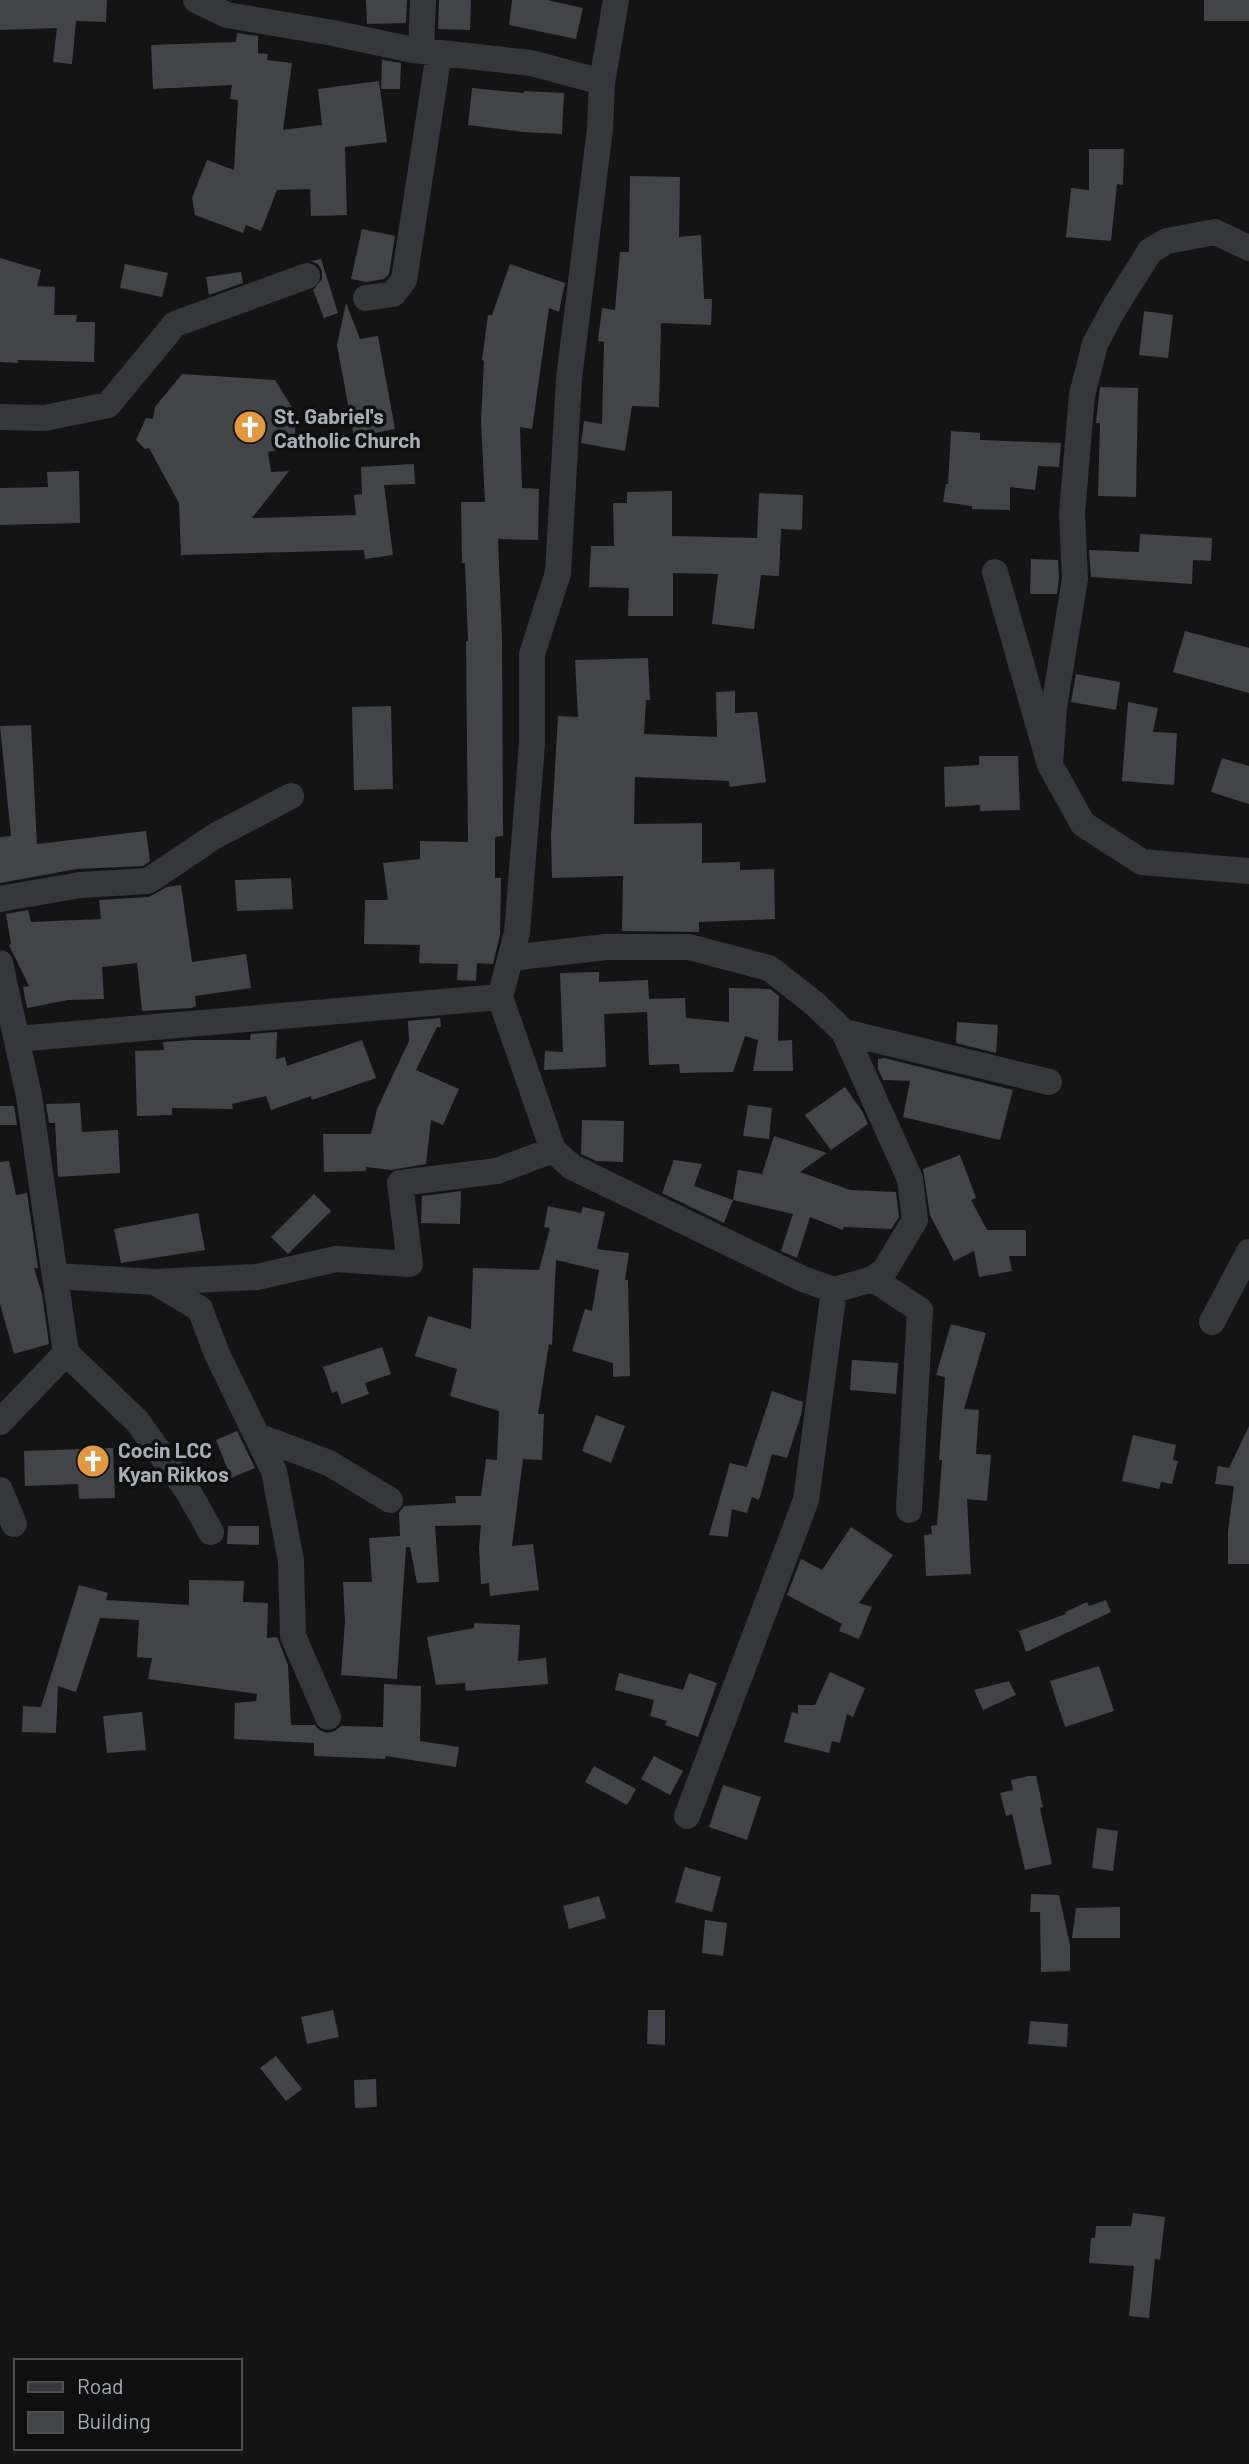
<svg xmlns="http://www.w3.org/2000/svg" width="1249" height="2464" viewBox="0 0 1249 2464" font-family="Barlow,sans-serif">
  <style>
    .building { fill: #434448 }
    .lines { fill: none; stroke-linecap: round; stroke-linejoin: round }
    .minor { stroke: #35373a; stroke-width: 26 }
    .labels { text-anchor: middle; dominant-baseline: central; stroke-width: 7; stroke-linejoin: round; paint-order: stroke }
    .poi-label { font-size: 21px; font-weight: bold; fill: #a7adb5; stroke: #0f0f10; text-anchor: start }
  </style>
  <rect width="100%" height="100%" fill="#141415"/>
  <path class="building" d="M0,0H107L106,22L76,21L72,64L53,62L57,28L0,30Z
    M366,0H407L406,23L367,24Z
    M439,0H471L470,30L438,29Z
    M512,0H547L583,8L576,39L509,25Z
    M1204,0H1249V21H1204Z
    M237,33L258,36V53L268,54L267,60L292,63L283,130L322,125L318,89L379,81L387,142L345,147L347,215L311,216L310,189L277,190L261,231L246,225L243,233L195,215L192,198L207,160L234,170L238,100L230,99L232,85L153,89L151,45L236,42Z
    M382,60L401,63L400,89H381Z
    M472,88L524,93V91L564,93L562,134L523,132L468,125Z
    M1089,149H1124L1123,185L1117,184L1111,241L1066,237L1071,188L1089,190Z
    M630,176L680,177L679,237L701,235L704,299H712L711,325L661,323L659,407L632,406L625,451L581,443L584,421L602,424L604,342L598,341L602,308L615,310L620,252H629Z
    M362,229L395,236L389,274L384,279L366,282L351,279Z
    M0,258L41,270L37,286L55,287L54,315H77L76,322H95L94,362L18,360V363L0,362Z
    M321,259L338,313L324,318L313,290L322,279V271L318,264L311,261Z
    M125,264L168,273L162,297L120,288Z
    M510,264L565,283L559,312L549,308L532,429L520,427L522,488L539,489L538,540L498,539L502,640L503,836L495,837V878H501L500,935L493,964L477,963L476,981L457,980L458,964L419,963L420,945L364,944L365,900H388L383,863L420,859V841L468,842L466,641H468L465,563H462L461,502H485L481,420L484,361L482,360L488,315H492Z
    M241,272L243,283L209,295L206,277Z
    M346,303L360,339L378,336L395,429L354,437L337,345Z
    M1144,311L1173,315L1168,358L1139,355Z
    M182,374L275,380L295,412V447L268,452L271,472L289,471L252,518L356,515L354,495L362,494L361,467L414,464L415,484L384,485L393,555L365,559L364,550L181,555L179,503L149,448L145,449L136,440L146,418L153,419L155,407Z
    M1100,387L1138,388L1136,497L1098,496L1100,423H1096Z
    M951,431L980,433V440L1061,443L1059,467L1038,466L1035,490L1010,487V510L972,509V506L943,502L946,484H948Z
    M79,471L80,523L0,525V488L48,487L47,472Z
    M672,491V536L757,538L759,493L803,495L802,530L781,529L779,576L761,575L754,629L712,624L718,574L673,573V616H628L629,588L589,587L591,546H614L613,503H627V492Z
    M1140,534L1212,538L1211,561L1193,560L1192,584L1091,577L1089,550L1139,552Z
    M1031,559L1058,560L1059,578L1057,594H1030Z
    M1185,631L1249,648V693L1173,672Z
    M648,658L650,700H646L644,734L717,737L716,692L735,691V713L757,712L766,782L730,787L729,781L635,777L634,824L702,823V863L740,862V870L774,869L775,919L699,922V932L622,931L623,876L552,878L551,836L558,716L578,717L575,660Z
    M1076,674L1120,682L1116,710L1071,702Z
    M1128,702L1158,708L1153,732L1177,733L1174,785L1122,781Z
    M391,706L393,789L354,790L352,707Z
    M31,725L37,844L146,831L150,861L143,866L77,869L0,883V837L11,836L0,726Z
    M979,756H1018L1020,810L980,811V805L945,807L944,767L979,765Z
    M1222,758L1249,766V804L1211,792Z
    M291,878L293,909L237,911L235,880Z
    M181,885L192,962L246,954L251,988L195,996L196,1006L191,1008L142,1011L137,963L102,967L104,999L68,1000L27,1008L23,987L29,986L9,945L11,944L6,914L28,910L31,922L101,919L99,900L149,897L167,887Z
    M599,972V982L648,980L649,999L685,998L686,1018L729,1022V988L770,989L779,996L778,1041L792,1040L793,1071H753L758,1040L745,1036L733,1072L680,1073L679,1064L649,1065L647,1012L604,1014L606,1067L544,1070L545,1051L563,1052L560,973Z
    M440,1018L441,1027H437L416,1070L459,1089L443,1125L431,1120L426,1164L391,1170L366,1167V1171L324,1172L323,1134H371L377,1109L409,1041L408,1021Z
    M957,1022L998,1025L996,1053L956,1043Z
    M277,1032L276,1059L285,1057L287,1066L362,1040L376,1078L312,1100L311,1096L271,1110L266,1096L232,1104L233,1109L172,1108V1115L137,1116L135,1051L164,1050L163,1042L193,1040H250L251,1034Z
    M878,1059L884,1058L1013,1090L1000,1140L903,1117L910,1081L883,1080L878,1069Z
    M845,1087L862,1111L868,1124L831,1150L805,1115Z
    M80,1103L82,1132L118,1130L120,1173L58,1177L55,1123H49L46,1104Z
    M748,1105L772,1108L769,1139L743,1136Z
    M0,1106H14L17,1125H0Z
    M582,1120L624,1121L623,1162L596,1161L581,1154Z
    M774,1136L827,1153L800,1172L850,1190L896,1192L899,1217L891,1229L844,1227L843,1230L810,1217L797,1258L781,1251L793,1214L733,1200L738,1170L762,1174Z
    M960,1155L976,1198L971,1200L987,1230H1026V1256H1009L1012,1271L979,1277L974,1251L954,1261L930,1215L923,1169Z
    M674,1160L702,1164L694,1186L733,1200L724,1223L662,1193Z
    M9,1161L16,1195L27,1193L38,1268H34L42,1294L49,1344L14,1354L0,1304V1162Z
    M461,1191L460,1224L421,1223L422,1196Z
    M314,1194L331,1211L288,1254L271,1237Z
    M548,1206L581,1213L583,1207L605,1212L597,1249L629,1253L625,1280H628L630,1376L613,1377V1363L572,1351L585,1309L592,1311L599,1270L556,1260L552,1345L549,1344L538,1414H544L542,1460L523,1459L512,1546L533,1544L539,1590L490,1596L489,1583L481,1584L479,1548L481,1525L435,1526L439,1582L417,1583L410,1547H406L397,1679L341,1675L345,1622L343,1582H372L369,1538L400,1536L399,1513L404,1506L456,1503L455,1496H481L486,1459L497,1460L499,1411L450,1396L457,1369L415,1356L428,1316L471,1329L473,1268L539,1270L550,1228L544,1227Z
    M198,1213L205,1250L121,1263L114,1229Z
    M951,1324L986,1333L964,1409L979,1410L976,1454L991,1455L987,1501L967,1499L971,1574L926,1576L924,1535L932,1534L931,1526L937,1525L942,1460H939L945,1377L936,1375Z
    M382,1347L391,1374L365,1383L369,1394L342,1404L337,1391L332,1393L323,1367Z
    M852,1360L898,1363L896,1394L850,1390Z
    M772,1391L803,1402L801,1415L787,1458L772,1454L759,1500L752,1497L747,1513L732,1509L728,1537L709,1535L730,1463L747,1467Z
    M596,1415L625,1426L611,1463L582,1451Z
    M1249,1426V1564H1228V1531L1234,1486L1215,1484L1218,1466L1229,1468Z
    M237,1431L255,1468L231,1478L216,1440Z
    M1133,1435L1176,1445L1173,1460L1178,1461L1172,1484L1161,1482L1159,1489L1122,1481Z
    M113,1448L115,1498L79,1499L78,1484L25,1486L24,1451Z
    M228,1526H259V1545L227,1544Z
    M851,1527L893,1555L859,1603L872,1607L859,1639L839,1631L842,1624L787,1595L801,1559L822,1570Z
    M189,1580L244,1581L243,1602L268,1603L267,1638L277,1637L288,1665L291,1725H315L319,1730L327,1733L335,1731L341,1726L383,1727L384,1684L421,1686L420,1741L459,1747L456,1767L386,1756L385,1759L314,1756V1743L234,1739L235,1703L256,1701L257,1694L148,1679L152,1658L137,1657L139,1620L100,1618L76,1692L58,1686L56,1733L22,1732L23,1706L41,1707L79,1585L108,1593L106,1600L189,1605Z
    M1106,1600L1111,1612L1026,1652L1019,1631L1066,1614L1065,1612L1087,1602L1089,1606Z
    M474,1623L520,1625L518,1661L546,1658L548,1684L466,1691L465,1683L436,1685L427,1637L474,1628Z
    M1099,1666L1114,1711L1065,1727L1050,1681Z
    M830,1672L865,1688L853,1717L847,1714L840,1743L832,1741L829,1753L784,1742L792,1712L798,1714V1705H815Z
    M619,1673L683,1690L689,1673L717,1683L698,1737L665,1725L667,1721L650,1716L654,1700L615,1690Z
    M1009,1681L1016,1695L983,1710L974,1690Z
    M142,1712L146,1750L107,1753L103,1716Z
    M654,1756L683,1771L670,1795L641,1779Z
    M594,1766L636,1789L627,1805L585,1782Z
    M1029,1776H1036L1043,1807L1040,1808L1052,1864L1025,1870L1012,1814L1006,1816L1000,1793L1013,1790L1011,1780Z
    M723,1785L761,1797L747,1840L709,1827Z
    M1097,1828L1118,1831L1113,1871L1092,1868Z
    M685,1867L721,1877L712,1912L675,1902Z
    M1031,1894L1059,1895L1070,1945V1971L1041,1972L1040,1912H1030Z
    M599,1896L606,1918L569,1929L563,1906Z
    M1120,1907V1938H1072L1076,1908Z
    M705,1920L727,1923L723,1956L702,1953Z
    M333,2010L339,2037L307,2044L301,2017Z
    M648,2010H665V2045L647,2044Z
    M1030,2021L1068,2024L1067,2047L1028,2044Z
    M276,2056L302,2089L286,2101L260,2068Z
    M376,2079L377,2107L355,2108L354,2080Z
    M1133,2213L1165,2217L1160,2260L1155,2259L1149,2318L1129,2316L1134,2266L1089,2263L1091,2238H1095L1096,2226H1131Z"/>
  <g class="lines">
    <path class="minor" d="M196,0L227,15L333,33L413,50L531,63L602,82
      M616,0L602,82L600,129L569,379L558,573L532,654V744L517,933L500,997L553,1150L572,1167L803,1279L834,1290L873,1279L920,1310L909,1510
      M421,51L423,0
      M366,298L393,294L404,280L439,53
      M0,417L45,418L108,405L175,324L307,276
      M995,572L1050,765L1083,824L1142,862L1249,871
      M1050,765L1054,707L1075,579L1072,513L1082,395L1095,344L1113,310L1150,251L1167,241L1215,232L1249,248
      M0,899L80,885L148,881L215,836L291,796
      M510,958L606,947H689L769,968L815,1004L844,1032L1049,1082
      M0,963L29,1096L66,1353L137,1421L189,1493L211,1532
      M844,1032L910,1179L915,1220L885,1270L873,1279
      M17,1039L500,997
      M55,1276L155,1282L200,1309L217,1354L274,1471L291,1561L293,1636L328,1717
      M155,1282L257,1277L336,1259L410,1264L400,1183L497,1171L553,1150
      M1212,1322L1249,1252
      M0,1422L66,1353
      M257,1436L329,1463L390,1500
      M0,1490L14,1524
      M687,1816L806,1500L834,1290"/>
  </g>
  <defs>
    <symbol id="church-disc" viewBox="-11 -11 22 22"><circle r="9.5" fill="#e19841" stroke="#0f0f10"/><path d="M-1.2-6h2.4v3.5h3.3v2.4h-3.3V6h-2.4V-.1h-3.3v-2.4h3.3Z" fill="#fff"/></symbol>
  </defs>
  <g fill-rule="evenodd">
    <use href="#church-disc" x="231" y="408" width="38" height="38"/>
    <use href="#church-disc" x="74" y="1442" width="38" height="38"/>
  </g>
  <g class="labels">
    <g class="poi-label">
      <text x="274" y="415">St. Gabriel's<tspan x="274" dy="24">Catholic Church</tspan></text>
      <text x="118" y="1449">Cocin LCC<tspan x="118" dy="24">Kyan Rikkos</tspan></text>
    </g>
  </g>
  <rect x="14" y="2359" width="228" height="91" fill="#0f0f10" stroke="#4c4e52" stroke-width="2"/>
  <rect x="28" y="2382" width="35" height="10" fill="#35373a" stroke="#4c4e52" stroke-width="2"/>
  <text x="77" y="2394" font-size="21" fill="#a7adb5">Road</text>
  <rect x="28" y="2412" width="35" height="21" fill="#434448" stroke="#4c4e52" stroke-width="2"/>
  <text x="77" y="2429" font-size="21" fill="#a7adb5">Building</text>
</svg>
